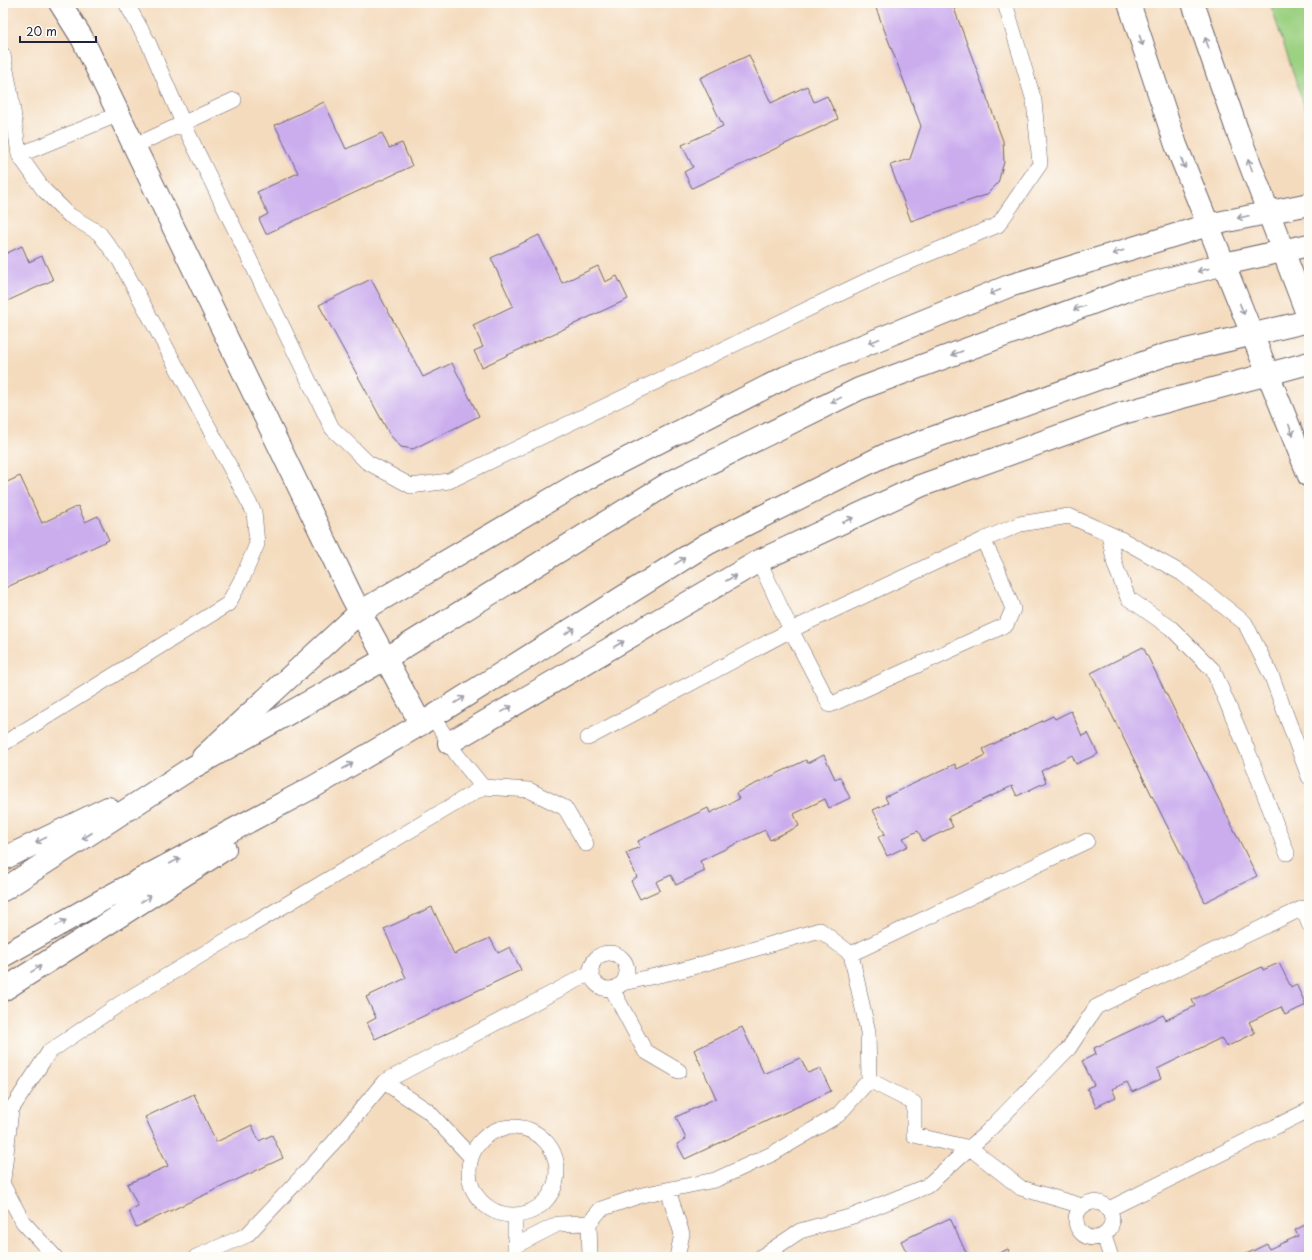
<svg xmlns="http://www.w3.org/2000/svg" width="1312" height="1260" viewBox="0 0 1312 1260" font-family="'Playpen Sans',sans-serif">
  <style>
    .green { fill: #9cd182; stroke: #5f7a5e }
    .building { fill: #cbadee }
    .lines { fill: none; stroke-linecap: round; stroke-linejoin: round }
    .lane-casing { stroke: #6c6369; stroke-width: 16 }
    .street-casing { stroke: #6c6369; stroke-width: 24 }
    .secondary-casing { stroke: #6c6369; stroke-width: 24 }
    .primary-casing { stroke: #6c6369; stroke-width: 24 }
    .lane { stroke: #fff; stroke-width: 15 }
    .street { stroke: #fff; stroke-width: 22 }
    .secondary { stroke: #fff; stroke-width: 22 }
    .primary { stroke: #fff; stroke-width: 22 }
    .oneway { stroke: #9c9ca7 }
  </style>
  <rect width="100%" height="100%" fill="#fdfcf7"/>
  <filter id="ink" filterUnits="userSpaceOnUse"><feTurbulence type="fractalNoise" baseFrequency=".025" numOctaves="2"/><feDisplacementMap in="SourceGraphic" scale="8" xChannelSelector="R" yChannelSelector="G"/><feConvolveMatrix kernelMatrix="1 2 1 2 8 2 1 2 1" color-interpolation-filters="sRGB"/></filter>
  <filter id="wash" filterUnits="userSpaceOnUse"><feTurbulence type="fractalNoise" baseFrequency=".012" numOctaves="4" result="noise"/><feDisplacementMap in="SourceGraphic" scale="16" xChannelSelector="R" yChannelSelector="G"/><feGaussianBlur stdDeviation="0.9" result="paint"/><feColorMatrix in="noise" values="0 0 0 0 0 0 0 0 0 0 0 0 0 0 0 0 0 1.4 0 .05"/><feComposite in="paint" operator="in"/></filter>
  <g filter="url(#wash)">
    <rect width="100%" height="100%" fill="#f4dbbe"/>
    <path class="green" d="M1270,3H1309V121Z"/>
    <g id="blocks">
      <path class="building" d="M874,3H952L1003,141L1004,162L998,183L986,195L911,221L890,165L910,159L921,126Z
        M749,55L771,103L807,86L814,102L827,96L838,119L692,188L684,172L693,167L682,145L723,126L700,78Z
        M324,102L346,149L382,133L389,148L402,143L412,166L266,234L259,219L268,214L257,192L298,173L275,125Z
        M539,235L562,283L598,266L605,282L617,276L628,299L482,367L474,351L483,347L473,325L513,306L491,258Z
        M22,246L29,262L42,256L53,280L3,303V255Z
        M371,279L423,377L452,363L479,416L413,449L401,447L390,435L319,305Z
        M20,476L42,523L78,506L85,522L98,516L109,540L3,589V484Z
        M1143,647L1257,876L1205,902L1091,673Z
        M1071,711L1082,736L1088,733L1098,754L1076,764L1072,755L1041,771L1046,782L1017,796L1012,786L948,817L953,827L923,841L918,831L903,838L908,846L887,856L878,837L885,834L873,810L888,803L885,797L955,764L957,769L986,755L983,749L1053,716L1055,719Z
        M824,755L835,779L840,777L850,798L829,808L825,799L794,814L799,826L770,840L765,830L700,861L705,871L676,885L671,875L656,882L660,890L640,899L631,881L637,877L626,853L640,847L638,841L708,808L710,813L739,799L736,793L806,760L807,763Z
        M432,907L454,954L490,938L498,953L510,947L521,970L375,1039L367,1023L376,1018L366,997L406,978L384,929Z
        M1279,963L1291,987L1296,984L1306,1005L1285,1015L1281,1007L1249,1022L1255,1033L1226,1047L1221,1038L1157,1069L1161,1079L1132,1092L1127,1082L1112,1089L1116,1097L1096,1107L1087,1088L1094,1085L1082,1061L1096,1054L1094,1048L1163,1015L1166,1020L1195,1006L1192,1000L1262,967L1263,970Z
        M742,1027L764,1074L800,1058L808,1073L820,1068L831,1091L685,1159L677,1144L686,1139L676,1117L716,1098L694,1050Z
        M194,1094L216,1142L252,1125L259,1141L272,1135L283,1158L136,1227L129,1211L138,1206L127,1184L168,1166L145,1117Z
        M950,1218L968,1257H909L901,1241Z
        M1309,1223V1257H1240L1267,1244L1269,1249L1298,1236L1295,1230Z
        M1008,1249L1012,1257H991Z"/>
    </g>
  </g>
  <g filter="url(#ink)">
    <use href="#blocks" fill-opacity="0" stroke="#6c6369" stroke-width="1"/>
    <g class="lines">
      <defs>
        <path id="lane" d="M126,3L148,42L183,123L332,428L367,462L411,486L449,481L887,271L998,225L1040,164L1034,101L1005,3
          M3,55L11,96L19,155L119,114
          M134,146L234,100
          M1109,534L1115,565L1128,598L1171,628L1213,670L1249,754L1287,853
          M983,540L997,568L1013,609L1006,625L830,705L791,630Z
          M983,540L1020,524L1069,516L1119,538L1183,574L1245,623L1272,677L1309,777
          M588,738L791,630L759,561
          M3,744L228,604L243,577L257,544L254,512L120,261L99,233L69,215L43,189L19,155
          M483,787L529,790L565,808L586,844
          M591 971a18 18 0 1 1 36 0a18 18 0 1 1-36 0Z
          M851,954L1087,841
          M612,989L645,1051L679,1071
          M869,1080L914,1103V1135L970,1148L1021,1188L1082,1206
          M384,1082L590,973
          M469 1171a44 44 0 1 1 88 0a44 44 0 1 1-88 0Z
          M3,1179L11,1110L49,1052L121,1003L483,787L457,755L433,717
          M3,1185L23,1222L55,1257
          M668,1190L682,1234L677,1257
          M1076 1220a18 18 0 1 1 36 0a18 18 0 1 1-36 0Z
          M1109,1209L1309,1110
          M589,1223L590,1257
          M1104,1236L1111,1257
          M515,1246L558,1224L589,1223L601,1209L642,1195L715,1180L772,1154L838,1115L869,1080L868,1032L851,954L820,930L682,970L623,983
          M196,1257L247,1235L333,1143L384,1082L428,1111L471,1157
          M515,1257V1215
          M761,1257L800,1231L853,1216L927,1186L986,1133L1069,1048L1096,1007L1303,908L1309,924"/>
        <path id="street" d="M60,3L82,38L352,597L421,724"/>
        <path id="secondary" d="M1129,3L1176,145L1309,476
          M1193,3L1237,130L1309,319
          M449,743L759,561L920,486L1123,413L1309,363
          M203,757L360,612L579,483L786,377L1009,286L1208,225L1309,204"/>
        <path id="primary" d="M3,859L108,808
          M3,890L190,769L385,659L669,483L859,389L1130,289L1224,264L1309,245
          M3,956L108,897L315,786L421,724L707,544L887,454L1165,355L1309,321
          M3,990L225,849"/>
      </defs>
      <use href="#lane" class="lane-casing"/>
      <use href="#street" class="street-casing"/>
      <use href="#secondary" class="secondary-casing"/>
      <use href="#primary" class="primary-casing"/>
      <use href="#lane" class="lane"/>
      <use href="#street" class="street"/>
      <use href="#secondary" class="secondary"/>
      <use href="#primary" class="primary"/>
    </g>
    <defs><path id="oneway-shaft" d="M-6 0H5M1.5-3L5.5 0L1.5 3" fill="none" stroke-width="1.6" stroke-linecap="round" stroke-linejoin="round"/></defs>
    <g class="oneway">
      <use href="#oneway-shaft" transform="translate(1141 40) rotate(72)"/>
      <use href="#oneway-shaft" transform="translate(1207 43) rotate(-109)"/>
      <use href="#oneway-shaft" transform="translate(1183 163) rotate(68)"/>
      <use href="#oneway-shaft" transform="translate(1250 165) rotate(-111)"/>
      <use href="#oneway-shaft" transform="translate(1243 217) rotate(168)"/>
      <use href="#oneway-shaft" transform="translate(1118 252) rotate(163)"/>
      <use href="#oneway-shaft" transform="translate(1203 270) rotate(165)"/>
      <use href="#oneway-shaft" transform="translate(995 292) rotate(158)"/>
      <use href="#oneway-shaft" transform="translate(1079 308) rotate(160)"/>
      <use href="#oneway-shaft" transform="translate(1242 309) rotate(68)"/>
      <use href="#oneway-shaft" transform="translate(874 341) rotate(158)"/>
      <use href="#oneway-shaft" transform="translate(957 353) rotate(160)"/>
      <use href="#oneway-shaft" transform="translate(836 400) rotate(154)"/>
      <use href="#oneway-shaft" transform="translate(1291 430) rotate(68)"/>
      <use href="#oneway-shaft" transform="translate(848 520) rotate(-25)"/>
      <use href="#oneway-shaft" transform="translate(680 561) rotate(-32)"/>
      <use href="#oneway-shaft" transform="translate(731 578) rotate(-30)"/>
      <use href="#oneway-shaft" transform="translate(570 631) rotate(-32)"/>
      <use href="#oneway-shaft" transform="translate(619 644) rotate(-30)"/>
      <use href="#oneway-shaft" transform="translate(460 700) rotate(-32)"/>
      <use href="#oneway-shaft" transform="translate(507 709) rotate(-30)"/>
      <use href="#oneway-shaft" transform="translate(348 766) rotate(-30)"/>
      <use href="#oneway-shaft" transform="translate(87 836) rotate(147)"/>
      <use href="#oneway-shaft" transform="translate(41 840) rotate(154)"/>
      <use href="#oneway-shaft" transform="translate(175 861) rotate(-28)"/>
      <use href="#oneway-shaft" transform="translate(146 899) rotate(-32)"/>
      <use href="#oneway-shaft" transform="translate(61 923) rotate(-29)"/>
      <use href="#oneway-shaft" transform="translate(36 969) rotate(-32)"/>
    </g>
  </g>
  <rect width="1312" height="1260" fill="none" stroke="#fdfcf7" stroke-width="16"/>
  <path d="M20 36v6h76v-6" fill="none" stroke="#22223b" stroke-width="2"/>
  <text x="26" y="36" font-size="12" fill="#22223b" stroke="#fdfcf7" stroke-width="3" paint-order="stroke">20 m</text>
</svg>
